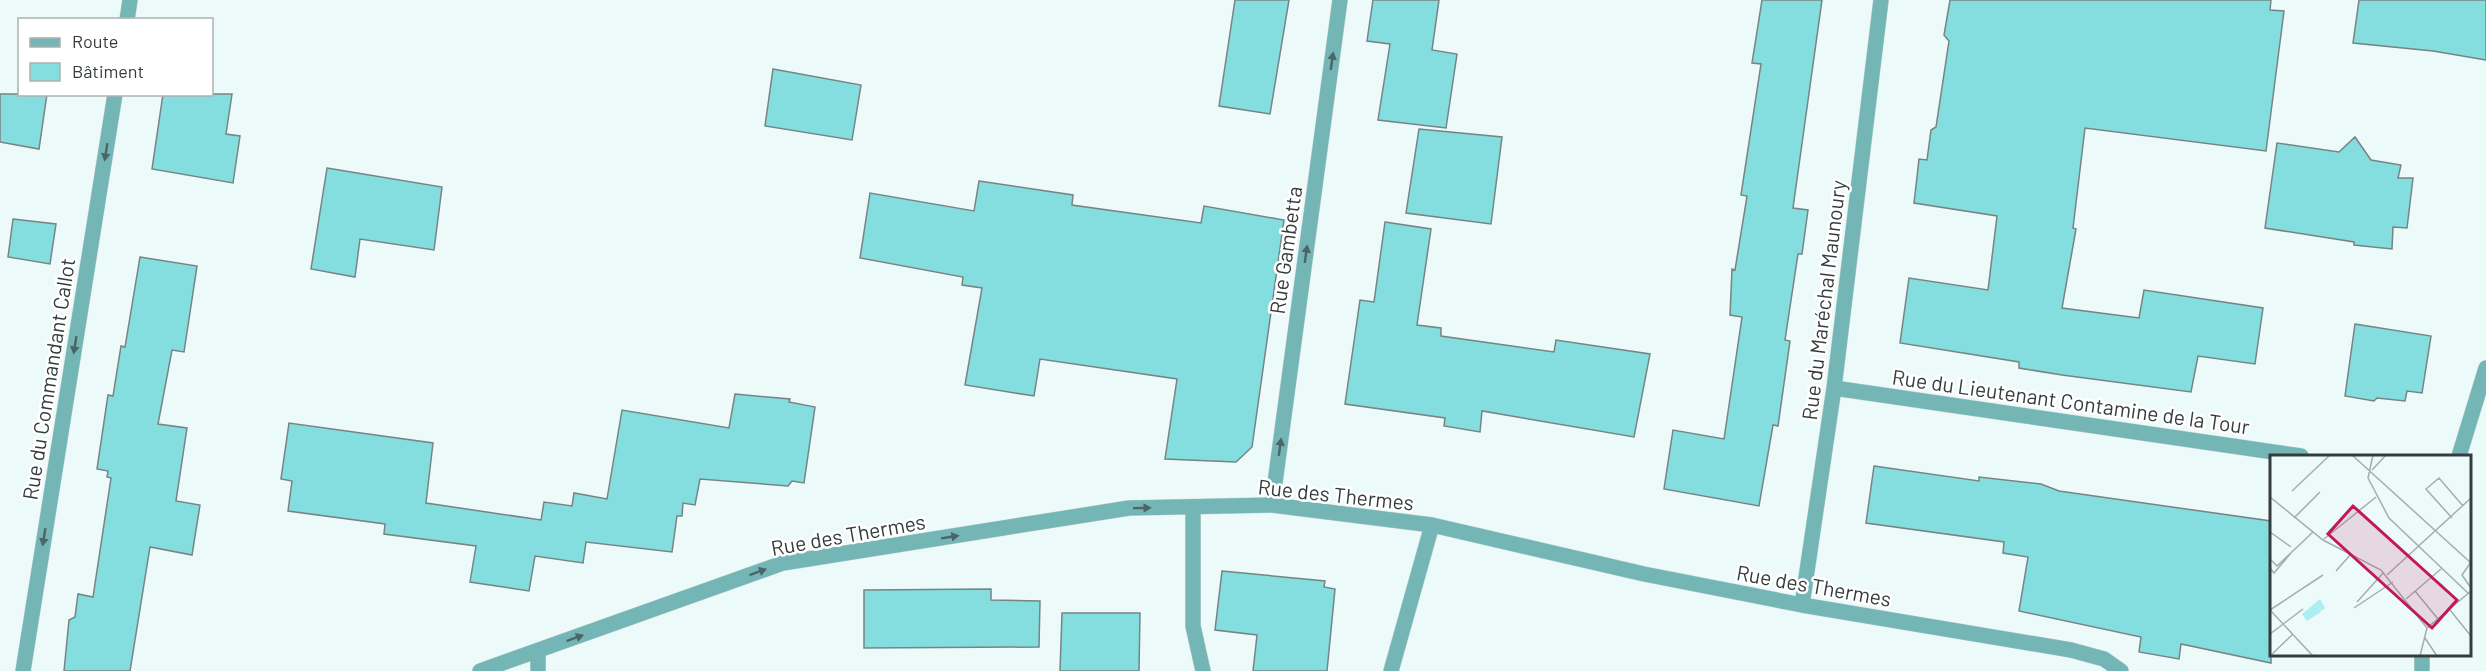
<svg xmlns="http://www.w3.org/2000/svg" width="2486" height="671" viewBox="0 0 2486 671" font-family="Barlow,sans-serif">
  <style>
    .building { fill: #84dddf; stroke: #788484; stroke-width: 1.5 }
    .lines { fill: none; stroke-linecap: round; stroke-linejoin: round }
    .service-casing { stroke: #c8d4d4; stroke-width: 16 }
    .minor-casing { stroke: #c8d4d4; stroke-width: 16 }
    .service { stroke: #74b5b6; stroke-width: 15 }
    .minor { stroke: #74b5b6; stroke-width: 15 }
    .oneway { fill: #4c6667 }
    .labels { text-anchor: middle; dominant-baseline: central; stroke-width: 5; stroke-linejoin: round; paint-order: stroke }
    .street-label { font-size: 21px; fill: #363c3c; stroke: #fff }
    .inset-road { fill: none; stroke: #a3aeae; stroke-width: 1.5 }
    .view { fill: #c2185b; fill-opacity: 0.15; stroke: #c2185b; stroke-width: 3 }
    .inset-edge { fill: none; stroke: #363c3c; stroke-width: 3 }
  </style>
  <rect width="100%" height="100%" fill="#ecfafa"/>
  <path class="building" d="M1235,0H1289L1270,114L1219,106Z
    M1373,0H1439L1432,50L1457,54L1446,128L1378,120L1390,44L1367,41Z
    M1762,0H1822L1793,208L1808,210L1802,254H1798L1785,340L1790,341L1778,426L1773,425L1759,506L1664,489L1673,430L1724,439L1742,317L1730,315L1732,269L1735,270L1747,196L1741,195L1761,64L1752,63Z
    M1950,0H2271L2270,10L2284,11L2266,151L2085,128L2073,228L2076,229L2062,308L2139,318L2144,290L2263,308L2255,364L2198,356L2191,392L2062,375L2019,368V362L1900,343L1909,278L1988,290L1997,216L1914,203L1919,159L1927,160L1931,130L1936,127L1949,41L1944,35Z
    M2359,0H2486V60L2433,51L2353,43Z
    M773,69L861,85L852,140L765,126Z
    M0,94H47L39,149L0,142Z
    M163,94H232L226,134L240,136L233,183L152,169Z
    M1419,129L1502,137L1491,224L1406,213Z
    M2355,137L2371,160L2401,165L2398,178H2413L2407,228L2393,227L2392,249L2354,245V242L2265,228L2277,143L2339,152Z
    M327,168L442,187L434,250L360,239L355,277L311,269Z
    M979,181L1073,195L1072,205L1201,223L1204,206L1284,220L1252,447L1236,462L1165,459L1177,379L1040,359L1034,396L965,385L982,288L962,285L963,277L860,258L870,193L974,211Z
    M13,219L56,224L50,264L8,257Z
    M1385,222L1431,229L1417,325L1441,328V336L1554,352L1556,340L1650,354L1634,437L1482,411L1480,432L1444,426L1445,418L1345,404L1360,300L1374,302Z
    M140,257L197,266L184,352L172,350L158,424L187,428L176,501L200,505L192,555L150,547L130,671H64L69,620L75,617L78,594L93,597L111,478L107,477L108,471L97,469L108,395L113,396L121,346L125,347Z
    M2355,324L2431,336L2422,393L2407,391L2405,401L2377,398L2374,401L2345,396Z
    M735,394L790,399L789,402L815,407L804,483L792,481L788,486L700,479L695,505L683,503L682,516H677L672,552L586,542L583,563L535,556L529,591L470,582L476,546L384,534L385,524L288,511L292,481L281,479L289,423L433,443L426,503L541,520L544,502L572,506L574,493L607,499L622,410L729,428Z
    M1874,466L1979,481V477L2041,484L2059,491L2271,521V663L2181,644L2179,659L2139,652L2141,637L2019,611L2028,557L2003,553L2004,542L1866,523Z
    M1222,571L1325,581L1324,587L1335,589L1327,671H1253L1257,635L1215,630Z
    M991,589V600L1040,601L1039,647L864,648V590Z
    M1062,613H1140L1139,671H1060Z"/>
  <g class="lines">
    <defs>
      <path id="service" d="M1193,507V626L1203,671
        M538,651V671"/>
      <path id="minor" d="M127,20L130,0
        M1834,388L2301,456
        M2459,456L2486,368
        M1272,505L1340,0
        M1802,605L1834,388L1881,0
        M2422,654V671
        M23,671L115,94
        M480,671L783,563L1129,508L1272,505L1432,525L1644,574L1802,605L2071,650L2104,659L2121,671
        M1391,671L1432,525"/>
    </defs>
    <use href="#service" class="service-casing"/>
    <use href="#minor" class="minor-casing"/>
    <use href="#service" class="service"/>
    <use href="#minor" class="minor"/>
  </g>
  <defs><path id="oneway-solid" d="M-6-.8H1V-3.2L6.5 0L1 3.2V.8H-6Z" transform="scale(1.5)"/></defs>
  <g class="oneway">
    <use href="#oneway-solid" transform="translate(1332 61) rotate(-82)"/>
    <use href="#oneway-solid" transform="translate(106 152) rotate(99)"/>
    <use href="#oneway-solid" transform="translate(1306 254) rotate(-82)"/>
    <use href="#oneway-solid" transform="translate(75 345) rotate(99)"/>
    <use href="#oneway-solid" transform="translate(1280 447) rotate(-82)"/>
    <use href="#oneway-solid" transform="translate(1142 508) rotate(-1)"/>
    <use href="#oneway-solid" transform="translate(44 537) rotate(99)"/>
    <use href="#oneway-solid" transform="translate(950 537) rotate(-9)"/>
    <use href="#oneway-solid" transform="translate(758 572) rotate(-20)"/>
    <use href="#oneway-solid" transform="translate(575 638) rotate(-20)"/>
  </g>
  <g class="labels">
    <g class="street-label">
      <text transform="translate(1285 250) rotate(-82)">Rue Gambetta</text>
      <text transform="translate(1823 300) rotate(-83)">Rue du Maréchal Maunoury</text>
      <text transform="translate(48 379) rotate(-81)">Rue du Commandant Callot</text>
      <text transform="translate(2071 401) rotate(8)">Rue du Lieutenant Contamine de la Tour</text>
      <text transform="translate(1336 494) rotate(6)">Rue des Thermes</text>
      <text transform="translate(848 534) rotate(-10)">Rue des Thermes</text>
      <text transform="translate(1814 585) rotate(10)">Rue des Thermes</text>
    </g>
  </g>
  <g transform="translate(2270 455)">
    <rect width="201" height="201" fill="#ecfafa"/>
    <path d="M50,144L55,153L51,156L47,150L51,157L37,166L32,159Z" fill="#adeff0"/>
    <path class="inset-road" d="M82,0L201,108M103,0L98,23L119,63L199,139M102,15L116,0M22,36L60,0M0,42L53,85L111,115L157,173M24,63L50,37M182,63L156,34L169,23L193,51M0,77L21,92M54,84L106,42M0,104L7,111L43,77M201,107L192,120L201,133M0,113L4,118L21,98M66,116L81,99M117,120L201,43M145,136L168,164M136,144L171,114M87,147L114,117M84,153L123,127M180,155L201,181M0,179L33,154M155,183L167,201M0,201L23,179M43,201L0,155L53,120M150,201L157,173L201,136"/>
    <path class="view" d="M83,51L187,145L162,173L58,79Z"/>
    <rect width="201" height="201" class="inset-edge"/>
  </g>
  <rect x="18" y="18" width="195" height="78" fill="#ffffff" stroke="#afb1b1" stroke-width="1.5"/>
  <rect x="30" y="38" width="30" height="9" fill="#74b5b6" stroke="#afb1b1" stroke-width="1.5"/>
  <text x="72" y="48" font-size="18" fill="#363c3c">Route</text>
  <rect x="30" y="63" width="30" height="18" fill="#84dddf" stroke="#afb1b1" stroke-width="1.5"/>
  <text x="72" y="78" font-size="18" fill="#363c3c">Bâtiment</text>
</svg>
